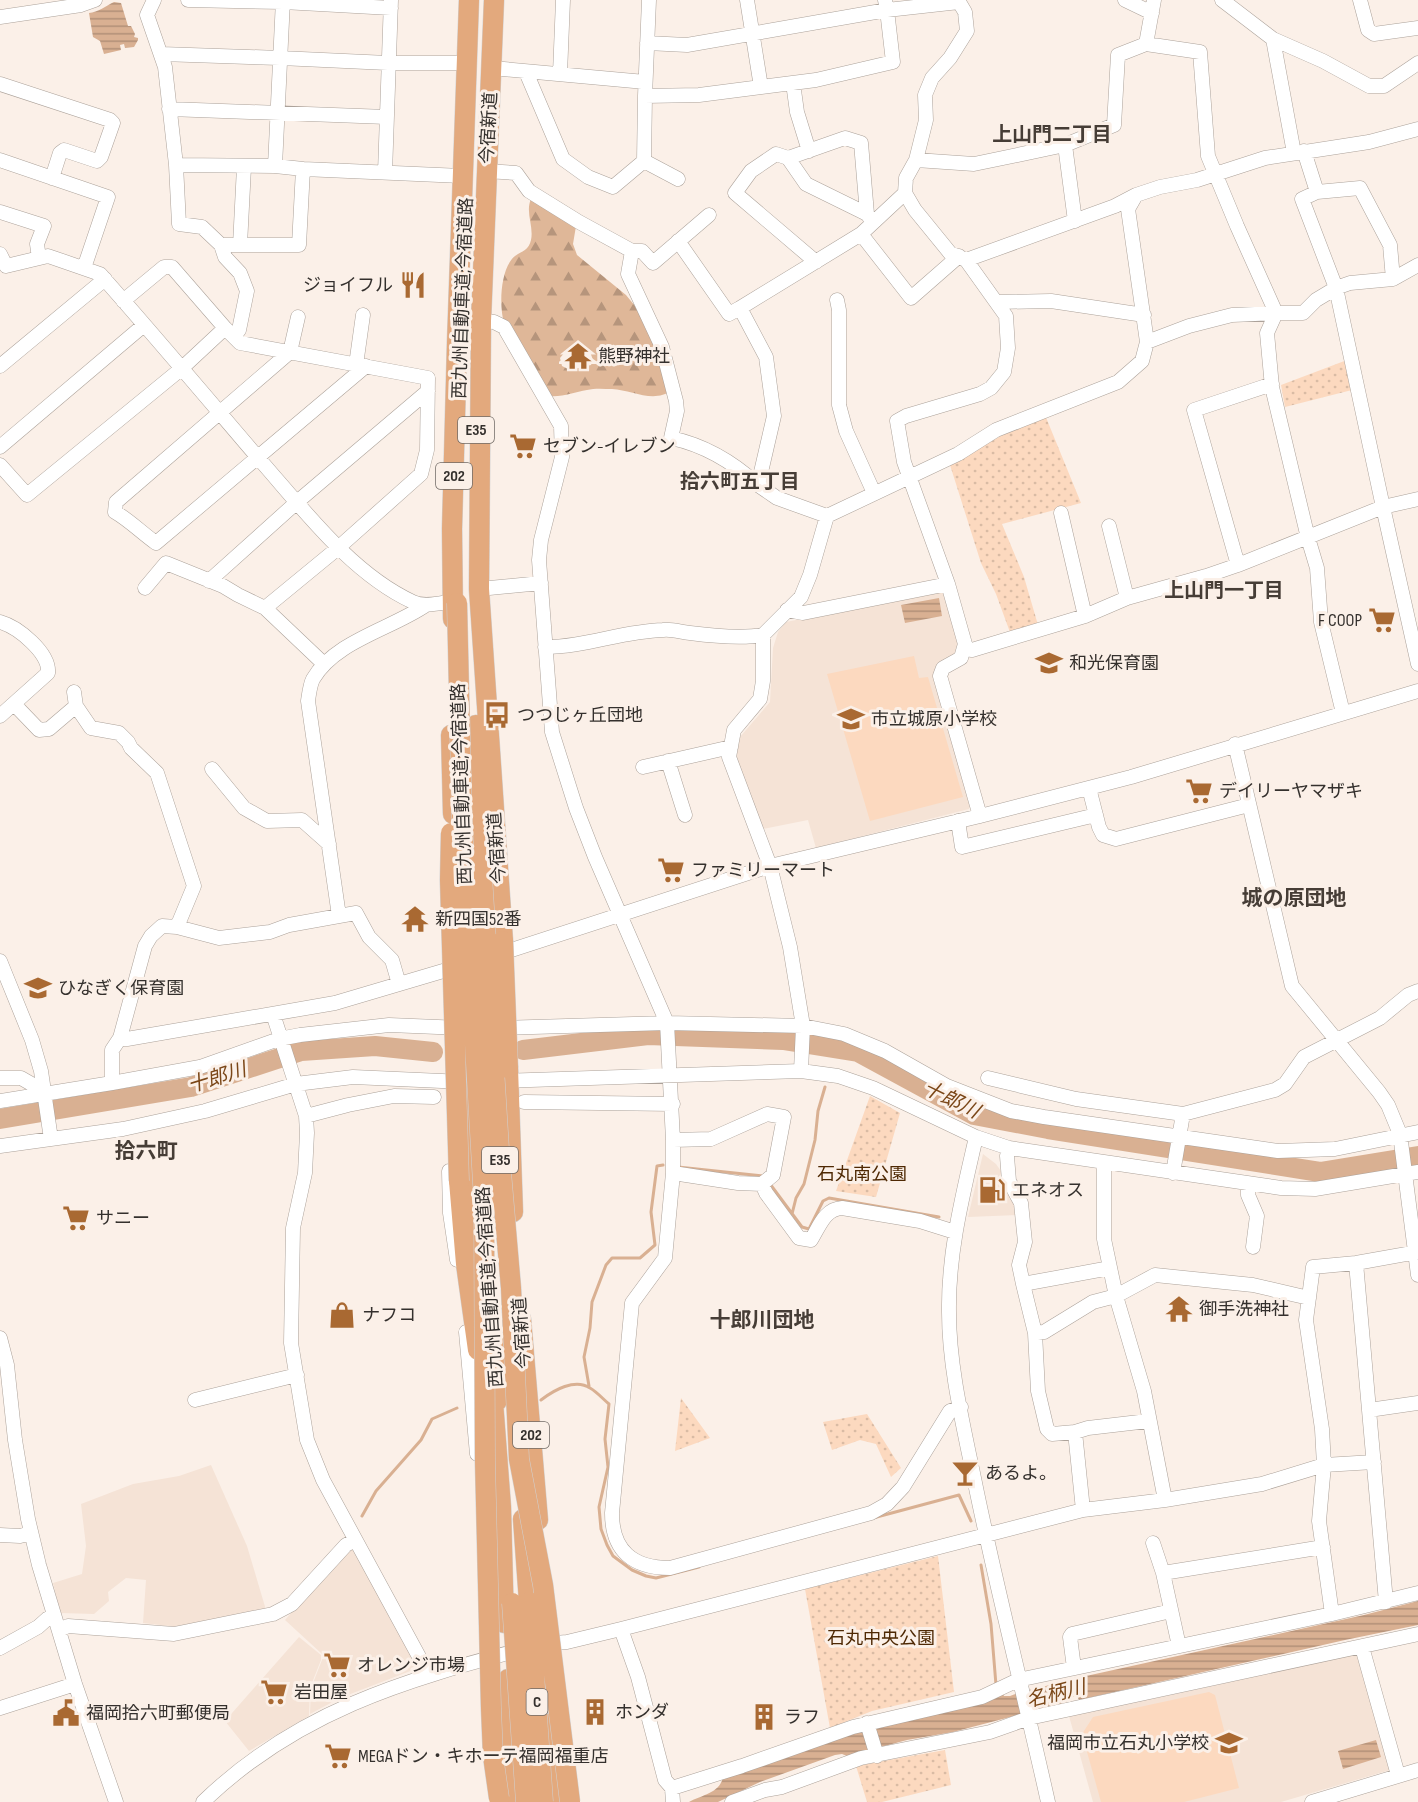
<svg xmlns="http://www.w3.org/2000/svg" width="1418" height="1802" viewBox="0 0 1418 1802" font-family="'Sofia Sans Condensed','Noto Sans JP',sans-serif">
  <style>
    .built { fill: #f5e3d6 }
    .green { fill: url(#green-dots) }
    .forest { fill: url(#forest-firs); fill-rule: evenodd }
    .pitch { fill: #fcd9bf }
    .water { fill: url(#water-rules) }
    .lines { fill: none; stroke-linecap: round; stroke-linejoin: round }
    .stream { stroke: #d9b092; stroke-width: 3 }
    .river { stroke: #d9b092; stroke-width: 20 }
    .minor-casing { stroke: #aca29a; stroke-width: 15 }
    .highway-casing { stroke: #d2d1d1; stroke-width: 21 }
    .minor { stroke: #fff; stroke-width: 14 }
    .highway { stroke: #e3a97d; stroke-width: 20 }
    .highway-bridge-casing { stroke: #d2d1d1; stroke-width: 21; stroke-linecap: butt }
    .highway-bridge { stroke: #e3a97d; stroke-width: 20 }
    .labels { text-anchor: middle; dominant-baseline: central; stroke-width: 6; stroke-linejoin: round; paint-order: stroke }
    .shield { fill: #fbf0e8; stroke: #706a65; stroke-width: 1.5 }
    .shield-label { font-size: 16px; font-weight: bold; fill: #34302d }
    .street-label { font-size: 18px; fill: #34302d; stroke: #fbf0e8 }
    .poi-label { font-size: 18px; fill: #34302d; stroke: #fbf0e8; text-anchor: start }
    .park-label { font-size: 18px; fill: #4e2803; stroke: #fbf0e8 }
    .neighbourhood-label { font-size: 20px; font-weight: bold; fill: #463d36; stroke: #fbf0e8 }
    .water-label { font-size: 20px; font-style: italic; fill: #7b4718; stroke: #fbf0e8 }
    .quarter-label { font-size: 21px; font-weight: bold; fill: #463d36; stroke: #fbf0e8 }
  </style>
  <defs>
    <pattern id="green-dots" width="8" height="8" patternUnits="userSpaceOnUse" patternTransform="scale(1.5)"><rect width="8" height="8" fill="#fcd9bf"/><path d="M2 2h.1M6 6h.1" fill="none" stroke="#d9bba4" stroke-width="1.8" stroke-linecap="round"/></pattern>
    <pattern id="forest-firs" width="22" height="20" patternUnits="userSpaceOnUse" patternTransform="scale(1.5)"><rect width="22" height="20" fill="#dfb798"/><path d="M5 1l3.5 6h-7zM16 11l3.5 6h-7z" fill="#b6957c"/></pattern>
    <pattern id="water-rules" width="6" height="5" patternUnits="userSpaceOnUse" patternTransform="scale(1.5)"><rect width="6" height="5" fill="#d9b092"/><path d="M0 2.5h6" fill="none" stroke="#b19078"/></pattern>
  </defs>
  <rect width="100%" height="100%" fill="#fbf0e8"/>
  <path class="built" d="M944,590L959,643L958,653L940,664L971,804L969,809L816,848L808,820L763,829L738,763L736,749L740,737L770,702L773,648L778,632L786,622Z
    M983,1154L996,1164L1003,1174L1018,1215L968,1217Z
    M211,1465L247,1546L266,1610L178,1627L143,1623L146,1580L126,1578L108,1592L109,1601L94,1614L60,1613L53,1583L82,1574L86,1546L81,1504L133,1484L179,1476Z
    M355,1547L416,1662L413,1670L340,1698L310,1714L311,1688L322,1660V1654L285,1620L348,1548Z
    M299,1637L321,1655V1660L310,1688L309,1716L249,1751L225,1721Z
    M1359,1652L1390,1770L1281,1802H1093L1069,1716L1208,1687Z"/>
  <path class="green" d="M1347,360L1352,390L1285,407L1281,385Z
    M1045,415L1081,503L1002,524L1024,577L1038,625L1011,635L996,594L981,563L950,465L1006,433Z
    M870,1096L900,1113L876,1197L836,1191Z
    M681,1398L710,1438L675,1451Z
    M867,1414L901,1468L891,1477L876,1444L860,1440L832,1450L823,1422Z
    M938,1556L954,1692L872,1711L830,1728L805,1589Z
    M945,1750L951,1785L882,1802H867L856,1766Z"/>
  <path class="forest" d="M531,199L576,226L573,244L577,255L626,295L635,306L666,362L672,390C654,404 632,390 612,389C604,389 595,388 587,390C575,392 563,397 550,396L504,323C499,306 500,268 515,256C522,251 529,250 531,240C534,226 525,212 531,199ZM589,349L593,360L591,365L570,370L562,366L560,358L565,352Z"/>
  <path class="pitch" d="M914,656L919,678L928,677L963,797L870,821L827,674Z
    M1209,1692L1215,1695L1239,1788L1184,1802H1101L1082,1734L1093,1717Z"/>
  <path class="water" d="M114,2L121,3L128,26H131L135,34L134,37L138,38V40L134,47L125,48L124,44L120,45L121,50L104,54L100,41L93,37L89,13C98,12 106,6 114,2Z
    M939,598L942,616L905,623L901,605Z
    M1418,1601V1625L1345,1640L1079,1700L1077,1696L1067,1698V1702L953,1732L907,1740L847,1756L842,1754L835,1755L760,1782L718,1802H689C702,1795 720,1793 723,1777L836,1738L1003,1693L1004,1696H1010C1023,1691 1036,1688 1050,1685C1059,1682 1065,1684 1074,1682V1678L1086,1676L1364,1615Z
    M1376,1740L1381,1757L1343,1769L1338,1751Z"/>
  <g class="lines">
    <path class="stream" d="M678,1167L763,1176
      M770,1184L802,1227L809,1229L823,1201L829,1198L939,1217
      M792,1214L796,1198L804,1184L815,1140L818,1111L825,1087
      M589,1386L584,1357L590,1328L592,1302L606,1265L612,1258H640L655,1245L651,1212L657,1166L663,1165
      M541,1400C554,1390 575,1378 590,1388C597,1392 603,1399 609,1404L605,1439L608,1467L599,1507L601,1529L607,1545L613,1556L632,1570L646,1576L656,1578L699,1567
      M362,1516L376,1491L421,1440L432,1419L457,1408
      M873,1518L959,1495L971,1521
      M981,1565L991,1624L996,1685"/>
    <path class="river" d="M523,1050L648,1035L783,1040L858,1052L974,1115L1048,1129L1320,1172L1418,1156
      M0,1119L191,1087L301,1051L375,1046L433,1052"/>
    <defs>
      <path id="minor" d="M154,0L147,15L165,67L176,165L179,224L202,227L221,245H299L303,169L275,166L283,0
        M188,0L283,2L391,8
        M649,0L645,96L699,95L816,80L893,62L887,10L959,2L965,12L967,31L950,58L932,78L925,95L926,120L916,160L906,178L905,193L915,210L950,253L966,260L1006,316L1008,348L1004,372L991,388L980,394L906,416L897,421L904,462L948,584L965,644L961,658L943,668L940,676L980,816
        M747,0L761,87
        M1125,0L1152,13
        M1222,0L1273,39L1323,61L1369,86H1384L1418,63
        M1360,0L1368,30L1374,34L1418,28
        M0,17L81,5L95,0
        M1273,39L1294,153
        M647,43L687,45L887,10L885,0
        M161,54L280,58L388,63H467
        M492,68L645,82
        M526,72L563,159L588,177L613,187L644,161
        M560,74L563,0
        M793,83L797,112L809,151
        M0,84L110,120L113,123L101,157L97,161L64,150L60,153L52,178
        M645,96L644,161L678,179
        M169,109L387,117
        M1065,145L1075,221
        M1304,151L1317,192L1360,188L1390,245L1393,279L1418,265
        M788,158L845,138L861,143L867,214
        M0,160L108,197L84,268
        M916,160L974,164L1065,145L1114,125L1118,55L1146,44L1154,0
        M176,165L275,166
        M303,169L462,176
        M486,171L516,173L529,191L579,222L632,251H642L653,263L709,215
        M385,173L391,0
        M1317,192L1302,199L1336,288L1350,283L1393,279
        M0,212L44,226L37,244L39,258
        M861,234L911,298L959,256
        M678,241L729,314L740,308
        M221,245L225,257L240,273L247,291L239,330L234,337
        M240,245L244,167
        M632,251L628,274L662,347L676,401L677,411L671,438C704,445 734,463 758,485
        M0,254L6,266L48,256L100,274C154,335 207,398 260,460C304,510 352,574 413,602C425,608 440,602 453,602
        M966,260L1115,206L1136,195
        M816,262L735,193L751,171L776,154L788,158L806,184L867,214L873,222
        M837,300L839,310V405L846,431L874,493
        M996,302L1051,301L1144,315
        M298,317L290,352L116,502L115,512C129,520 142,533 156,543L366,366
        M481,321L494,322L504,327L561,426L562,457L541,540L539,560L552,732L576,808L595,857L667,1023L673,1140V1173L665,1258L632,1303L612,1513C612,1551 633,1568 670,1568L871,1513L887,1504L903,1487L950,1411L961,1407
        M225,328L240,343L428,378L427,450L421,474L338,548L265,608
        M1147,342L1189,326L1232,315L1276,313L1267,333L1272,387L1308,538L1317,568L1321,622L1343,713
        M356,365L363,315
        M0,366L105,279
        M0,447L144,325
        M0,465L27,495L181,369L225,328L172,267H164L123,301
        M1418,499L1383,507L1418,664
        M1061,513L1085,616
        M827,516L777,498L758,485L774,416L766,357L740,308L861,234L905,193
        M1109,526L1127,598
        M1238,565L1194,410L1272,384
        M209,581L297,502L428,391
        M145,588L166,563L223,586L238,595L265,608L324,664
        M479,589L541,583
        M787,610L803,613L948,584
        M0,622C18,627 50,653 48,673L0,716
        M545,647C585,647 623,631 663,630C672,629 681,632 690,633C713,636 740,639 763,635
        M965,649L972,650L1085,616L1127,598L1206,576L1238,565L1383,507L1336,288L1316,300L1303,313H1276L1237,226L1208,156L1200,52L1146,44
        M14,704L39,730L49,729L76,706L74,692
        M1235,744L1292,986L1379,1092L1388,1105L1400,1134L1418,1275
        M668,761L685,815
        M643,767L731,747
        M212,769L244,808L267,821L302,820L329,844
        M1089,788L1099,827L1103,835L1116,839L1249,805
        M958,821L962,847L1096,815
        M339,916L356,913L369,937L392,960L399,984
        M177,927L219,938L270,932L289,925L339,916L308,701C309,694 310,685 313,679C335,641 391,629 426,605
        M496,955L770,866L980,816L1131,777L1418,691
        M0,961L32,1040L41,1071L51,1139
        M273,1014L306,1116L307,1133L305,1173L293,1228L291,1343L307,1440L323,1480L429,1675
        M499,1028L667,1023L803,1026L844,1034L885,1051L947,1086L1011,1111L1044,1117L1278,1151L1335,1149L1418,1132
        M120,1038L127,1039L335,1003L460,966
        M801,1071L803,1026L790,947L770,866L729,757L734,730L760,699L763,681V635L801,597L810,575L827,516L958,454L996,430L1118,382L1142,361L1147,342L1128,209L1136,195L1160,187L1197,180L1265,158L1369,142L1418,129
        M0,1078H21L35,1086H43
        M988,1078L1076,1099L1183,1114L1275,1090L1285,1084L1304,1057L1380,1018L1408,995L1418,991
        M501,1081L801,1071L838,1076L873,1088L976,1137L1009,1148L1281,1188L1315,1189L1418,1172
        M112,1083L200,1067L279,1039L300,1035L389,1025L462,1028
        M0,1101L112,1083V1050L120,1038L145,946L151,936L162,926L177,927L194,886L157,773L131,748L128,742L119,733L91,728L76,706
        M524,1102L673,1104
        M306,1116L348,1105L394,1096L434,1097
        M976,1137C963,1194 948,1252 949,1312C949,1367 963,1424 974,1478C996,1587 1024,1694 1048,1802
        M673,1140L711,1139L767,1114L784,1117L773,1175L762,1184
        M0,1146L123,1129L205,1111L296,1084L353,1077L464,1082
        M1009,1148L1007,1156L1009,1181L1021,1203L1025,1242L1019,1265L1023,1284L1110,1268
        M1104,1162V1239L1116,1296L1144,1391L1165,1500
        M449,1171L450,1213L457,1260
        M673,1173L738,1183L762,1184L766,1193L799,1238L811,1240C820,1225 825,1209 842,1208L920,1221L955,1232
        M1173,1173L1183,1114
        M1248,1183V1195L1257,1216L1253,1247
        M1418,1252L1356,1263L1313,1267L1306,1320L1322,1429L1324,1465L1319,1521L1332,1614L1418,1593
        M1356,1263L1386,1602
        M1023,1284L1035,1333L1038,1391L1047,1429L1052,1434L1075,1432L1088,1428L1148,1421
        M466,1332L477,1454
        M1035,1333L1044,1332L1093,1302L1116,1296L1155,1275L1253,1285L1309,1298
        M0,1338L7,1365L15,1440L28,1519L39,1565L75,1684L116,1802
        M195,1400L297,1375
        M1369,1410L1418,1403
        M1075,1432L1083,1510
        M0,1535L20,1536L31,1533
        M1153,1543L1163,1573L1179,1646
        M1163,1573L1323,1547
        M621,1629L638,1677L665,1780L672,1788L673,1802
        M59,1630L68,1626L174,1634L273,1614L292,1604L346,1545L355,1540
        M543,1644L567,1642L621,1629L1083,1510L1165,1500L1262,1484L1324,1465L1374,1462
        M1362,1647L1398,1775
        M0,1648L38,1627L47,1619L54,1616
        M1074,1668L1070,1637L1072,1634L1171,1611
        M0,1708L75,1684
        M867,1723L877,1756
        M672,1788L742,1766L853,1727L982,1697L1018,1680L1332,1614
        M203,1802C295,1713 403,1680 524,1649
        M732,1802L765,1790L782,1787L861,1758L990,1732L1029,1718L1418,1634
        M1312,1802L1418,1770"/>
      <path id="highway" d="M494,0L481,321L479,589L503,941
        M453,619L452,529L457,343L469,0
        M476,725L481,860
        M451,735L453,814
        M508,1068L513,1212
        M466,1072L476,1231
        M459,1181L466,1264L478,1350
        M521,1319L538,1520
        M493,1341L497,1401
        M492,1388L501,1507L504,1623
        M523,1519L529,1602
        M508,1679L514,1802
        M552,1723L557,1802"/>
    </defs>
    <use href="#minor" class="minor-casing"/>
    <use href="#highway" class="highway-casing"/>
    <use href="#minor" class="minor"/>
    <use href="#highway" class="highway"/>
    <defs>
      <path id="highway-bridge" d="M457,603L462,822L484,1200L485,1461L491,1708L493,1756L499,1798
        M451,833L450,880L459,1181
        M481,860L499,1149L511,1288L519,1459L543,1585L570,1802
        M503,941L508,1068
        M529,1602L543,1802
        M512,1603L526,1802"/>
    </defs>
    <use href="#highway-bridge" class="highway-bridge-casing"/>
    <use href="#highway-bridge" class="highway-bridge"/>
  </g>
  <defs>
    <symbol id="restaurant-bare" viewBox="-9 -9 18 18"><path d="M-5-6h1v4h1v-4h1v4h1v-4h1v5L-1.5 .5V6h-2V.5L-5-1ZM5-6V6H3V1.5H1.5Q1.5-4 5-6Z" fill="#a96932" stroke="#fbf0e8" stroke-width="2.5" paint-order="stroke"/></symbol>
    <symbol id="temple-bare" viewBox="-9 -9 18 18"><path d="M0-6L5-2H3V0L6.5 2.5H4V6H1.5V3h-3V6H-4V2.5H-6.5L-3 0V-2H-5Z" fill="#a96932" stroke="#fbf0e8" stroke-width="2.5" paint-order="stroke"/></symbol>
    <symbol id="supermarket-bare" viewBox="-9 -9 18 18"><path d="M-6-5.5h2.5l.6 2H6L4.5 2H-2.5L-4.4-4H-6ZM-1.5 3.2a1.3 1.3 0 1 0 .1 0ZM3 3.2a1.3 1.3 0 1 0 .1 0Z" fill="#a96932" stroke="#fbf0e8" stroke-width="2.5" paint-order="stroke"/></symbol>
    <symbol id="school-bare" viewBox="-9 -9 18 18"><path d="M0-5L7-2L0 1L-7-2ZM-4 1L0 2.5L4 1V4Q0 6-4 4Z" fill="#a96932" stroke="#fbf0e8" stroke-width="2.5" paint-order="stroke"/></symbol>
    <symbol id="bus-bare" viewBox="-9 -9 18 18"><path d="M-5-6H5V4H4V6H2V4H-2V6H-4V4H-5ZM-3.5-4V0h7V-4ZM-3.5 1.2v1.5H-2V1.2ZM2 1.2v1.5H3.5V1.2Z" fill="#a96932" stroke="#fbf0e8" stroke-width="2.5" paint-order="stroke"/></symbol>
    <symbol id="fuel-bare" viewBox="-9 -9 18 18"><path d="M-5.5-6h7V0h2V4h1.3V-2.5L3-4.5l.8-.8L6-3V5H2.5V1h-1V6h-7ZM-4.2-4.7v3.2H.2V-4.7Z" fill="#a96932" stroke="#fbf0e8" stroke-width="2.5" paint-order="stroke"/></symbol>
    <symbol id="shop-bare" viewBox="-9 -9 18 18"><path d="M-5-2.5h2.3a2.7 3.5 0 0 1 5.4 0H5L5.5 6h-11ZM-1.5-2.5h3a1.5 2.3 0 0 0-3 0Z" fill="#a96932" stroke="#fbf0e8" stroke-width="2.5" paint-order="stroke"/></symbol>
    <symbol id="bar-bare" viewBox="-9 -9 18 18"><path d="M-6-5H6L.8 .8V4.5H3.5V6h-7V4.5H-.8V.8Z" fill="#a96932" stroke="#fbf0e8" stroke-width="2.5" paint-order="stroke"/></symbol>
    <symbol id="building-bare" viewBox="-9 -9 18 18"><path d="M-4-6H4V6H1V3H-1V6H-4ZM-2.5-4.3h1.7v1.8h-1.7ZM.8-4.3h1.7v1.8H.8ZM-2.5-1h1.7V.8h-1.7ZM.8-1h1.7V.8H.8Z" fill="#a96932" stroke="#fbf0e8" stroke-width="2.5" paint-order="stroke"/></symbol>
    <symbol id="civic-bare" viewBox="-9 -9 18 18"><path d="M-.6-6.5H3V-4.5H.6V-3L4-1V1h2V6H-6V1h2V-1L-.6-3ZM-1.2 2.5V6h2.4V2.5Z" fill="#a96932" stroke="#fbf0e8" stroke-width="2.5" paint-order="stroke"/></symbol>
  </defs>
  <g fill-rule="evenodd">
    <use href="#restaurant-bare" x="394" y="266" width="38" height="38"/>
    <use href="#temple-bare" x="559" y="337" width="38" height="38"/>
    <use href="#supermarket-bare" x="504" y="427" width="38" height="38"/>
    <use href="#supermarket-bare" x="1363" y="601" width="38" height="38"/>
    <use href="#school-bare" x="1030" y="644" width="38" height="38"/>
    <use href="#bus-bare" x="478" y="696" width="38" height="38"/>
    <use href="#school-bare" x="832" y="700" width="38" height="38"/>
    <use href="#supermarket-bare" x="1180" y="772" width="38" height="38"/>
    <use href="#supermarket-bare" x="652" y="851" width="38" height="38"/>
    <use href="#temple-bare" x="396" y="900" width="38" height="38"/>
    <use href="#school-bare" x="19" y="969" width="38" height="38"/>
    <use href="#fuel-bare" x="973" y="1171" width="38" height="38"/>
    <use href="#supermarket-bare" x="57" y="1199" width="38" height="38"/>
    <use href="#temple-bare" x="1160" y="1290" width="38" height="38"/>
    <use href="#shop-bare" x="323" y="1296" width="38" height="38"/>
    <use href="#bar-bare" x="946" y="1454" width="38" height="38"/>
    <use href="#supermarket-bare" x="318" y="1646" width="38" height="38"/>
    <use href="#supermarket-bare" x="255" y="1673" width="38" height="38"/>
    <use href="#building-bare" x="576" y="1693" width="38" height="38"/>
    <use href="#civic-bare" x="47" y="1694" width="38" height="38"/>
    <use href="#building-bare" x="745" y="1698" width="38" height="38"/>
    <use href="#school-bare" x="1210" y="1724" width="38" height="38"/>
    <use href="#supermarket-bare" x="319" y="1737" width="38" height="38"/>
  </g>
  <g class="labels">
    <g class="shield">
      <rect x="458" y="417" width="36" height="26" rx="4.5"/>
      <rect x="436" y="463" width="36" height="26" rx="4.5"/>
      <rect x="482" y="1147" width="36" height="26" rx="4.5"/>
      <rect x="513" y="1422" width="36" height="26" rx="4.5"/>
      <rect x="526.5" y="1689" width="21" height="26" rx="4.5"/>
    </g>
    <g class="shield-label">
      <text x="476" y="430">E35</text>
      <text x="454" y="476">202</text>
      <text x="500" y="1160">E35</text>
      <text x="531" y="1435">202</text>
      <text x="537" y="1702">C</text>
    </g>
    <g class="street-label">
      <text transform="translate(489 128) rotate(-87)">今宿新道</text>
      <text transform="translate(463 298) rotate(-88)">西九州自動車道;今宿道路</text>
      <text transform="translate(462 784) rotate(-92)">西九州自動車道;今宿道路</text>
      <text transform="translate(497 848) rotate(-94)">今宿新道</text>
      <text transform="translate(490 1287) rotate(-94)">西九州自動車道;今宿道路</text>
      <text transform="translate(522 1333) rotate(-94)">今宿新道</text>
    </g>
    <g class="poi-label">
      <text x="393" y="285" text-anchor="end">ジョイフル</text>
      <text x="598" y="356">熊野神社</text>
      <text x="543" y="446">セブン-イレブン</text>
      <text x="1362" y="620" text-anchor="end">F COOP</text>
      <text x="1069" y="663">和光保育園</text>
      <text x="517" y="715">つつじヶ丘団地</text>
      <text x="871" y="719">市立城原小学校</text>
      <text x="1219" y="791">デイリーヤマザキ</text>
      <text x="691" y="870">ファミリーマート</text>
      <text x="435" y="919">新四国52番</text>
      <text x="58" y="988">ひなぎく保育園</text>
      <text x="1012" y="1190">エネオス</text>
      <text x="96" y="1218">サニー</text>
      <text x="1199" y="1309">御手洗神社</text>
      <text x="362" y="1315">ナフコ</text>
      <text x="985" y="1473">あるよ。</text>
      <text x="357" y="1665">オレンジ市場</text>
      <text x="294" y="1692">岩田屋</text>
      <text x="615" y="1712">ホンダ</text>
      <text x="86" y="1713">福岡拾六町郵便局</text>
      <text x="784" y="1717">ラフ</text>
      <text x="1209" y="1743" text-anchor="end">福岡市立石丸小学校</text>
      <text x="358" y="1756">MEGAドン・キホーテ福岡福重店</text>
    </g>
    <g class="park-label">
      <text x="862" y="1174">石丸南公園</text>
      <text x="881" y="1638">石丸中央公園</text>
    </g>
    <g class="neighbourhood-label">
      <text x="1052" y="135">上山門二丁目</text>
      <text x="740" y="482">拾六町五丁目</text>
      <text x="1224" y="591">上山門一丁目</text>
    </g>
    <g class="water-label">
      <text transform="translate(217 1078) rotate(-17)">十郎川</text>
      <text transform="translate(951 1100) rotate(26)">十郎川</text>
      <text transform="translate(1056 1694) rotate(-14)">名柄川</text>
    </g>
    <g class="quarter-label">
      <text x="1294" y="898">城の原団地</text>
      <text x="146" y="1151">拾六町</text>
      <text x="762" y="1320">十郎川団地</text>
    </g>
  </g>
</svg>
